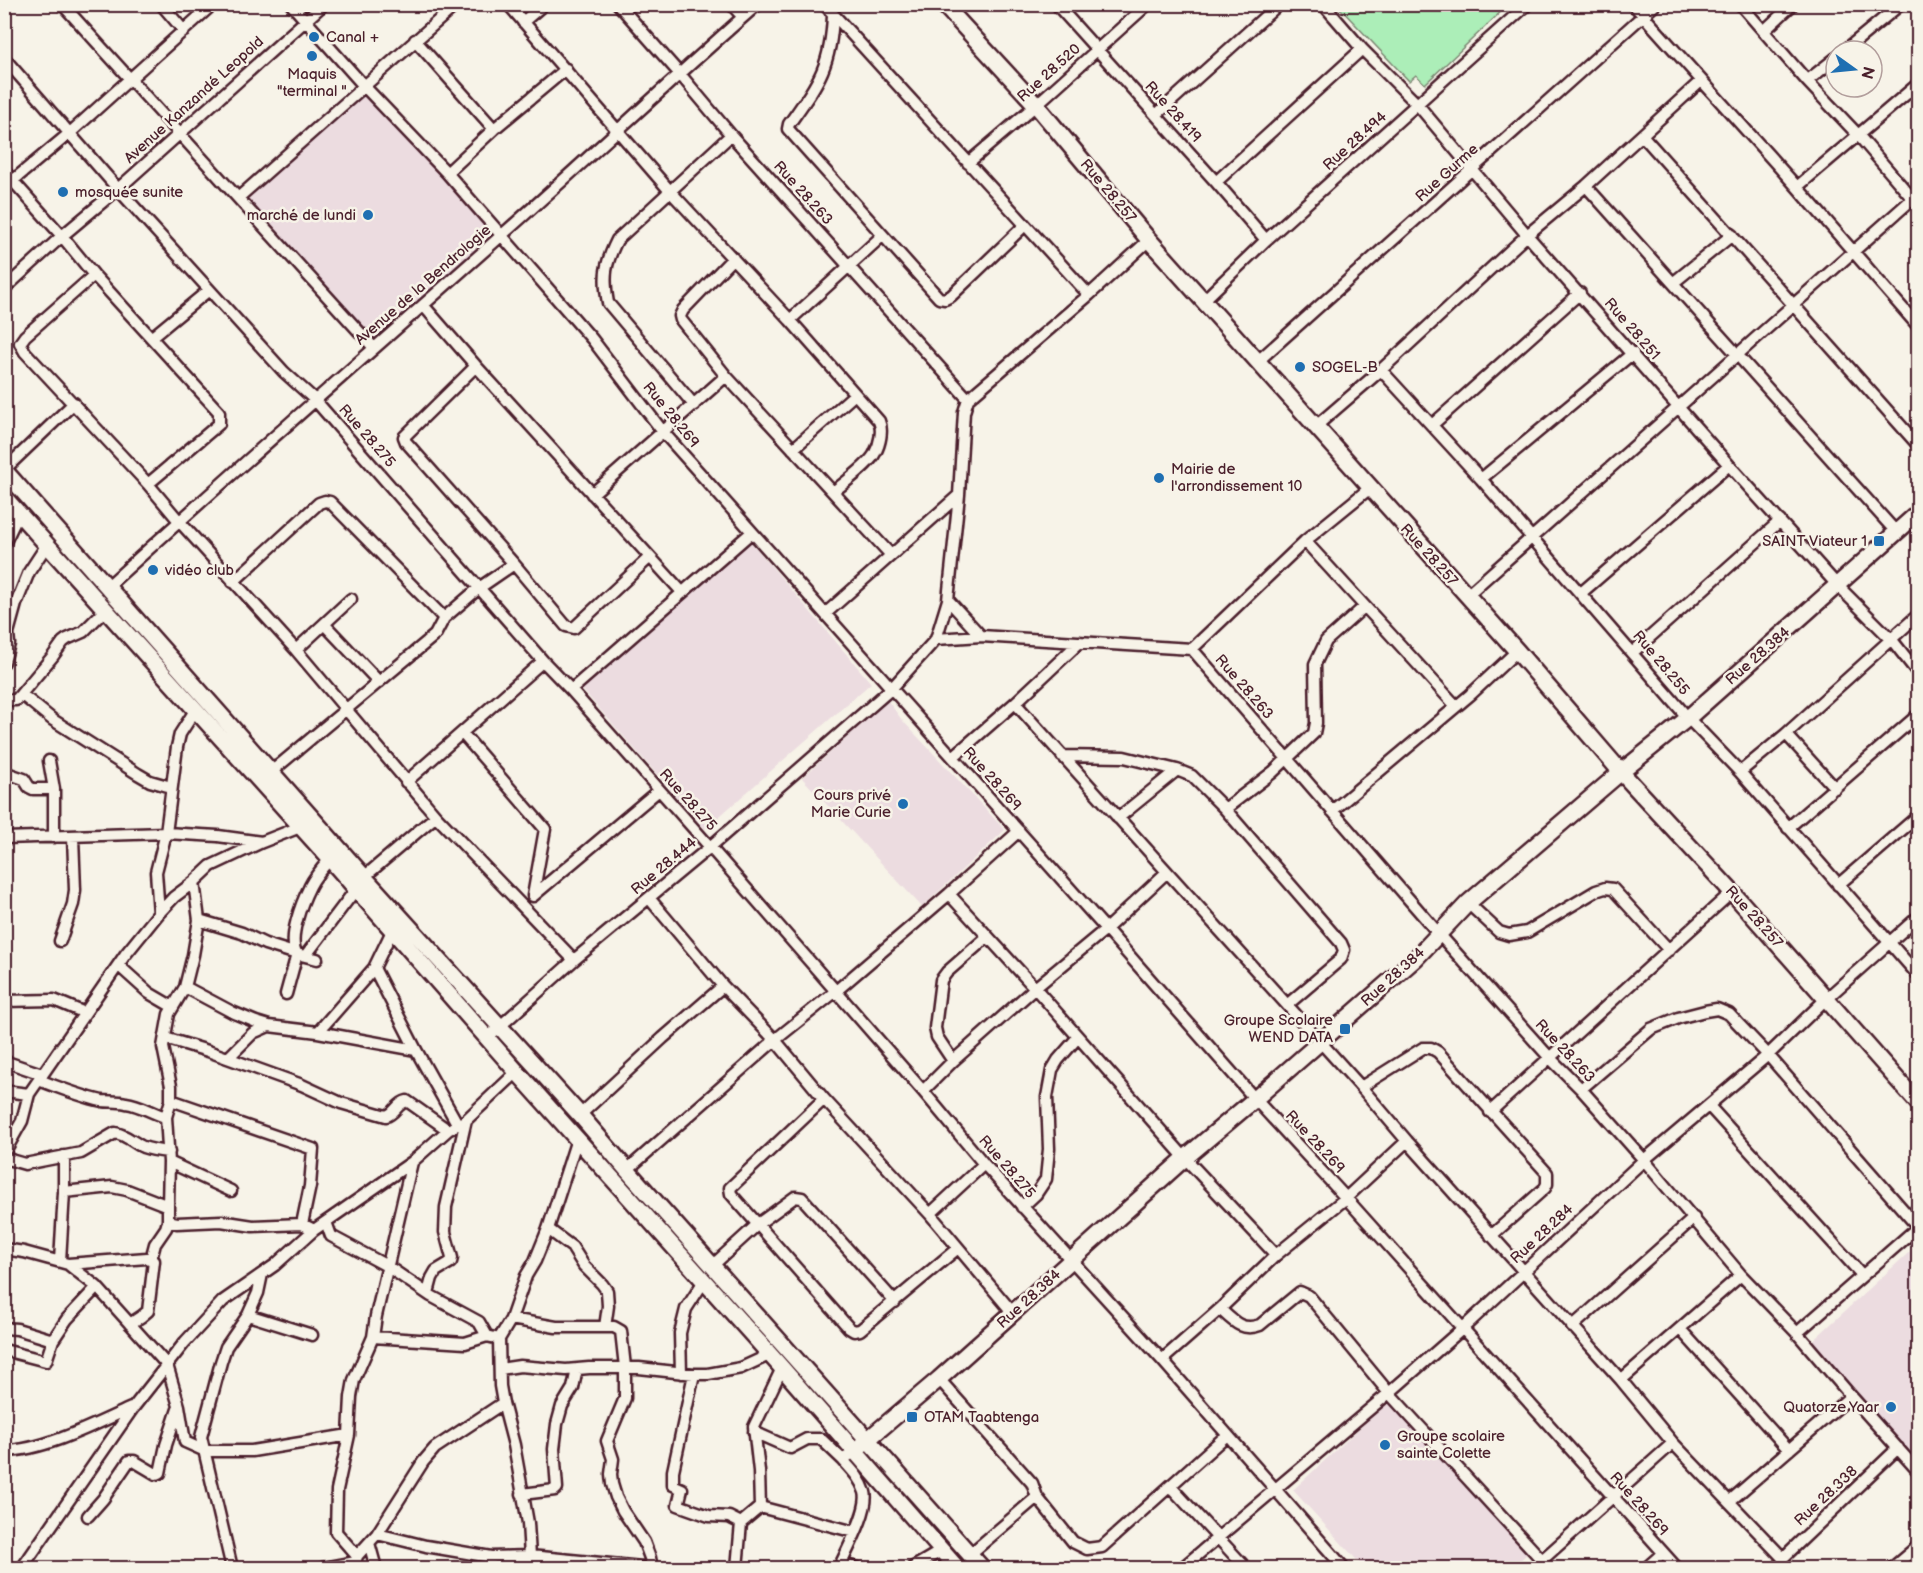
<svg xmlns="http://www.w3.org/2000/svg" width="1923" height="1573" viewBox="0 0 1923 1573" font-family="'Balsamiq Sans',sans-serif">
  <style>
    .built { fill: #ecdce0 }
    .green { fill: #aceeb8; stroke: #7b8672; stroke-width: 1.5 }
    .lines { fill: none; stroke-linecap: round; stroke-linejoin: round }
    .street-casing { stroke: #4a1f2b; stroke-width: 15 }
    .secondary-casing { stroke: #4a1f2b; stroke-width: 20 }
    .street { stroke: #f7f3e8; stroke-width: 10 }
    .secondary { stroke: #f7f3e8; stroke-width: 15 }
    .poi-dot { fill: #1f6fb2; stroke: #f7f3e8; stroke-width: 2 }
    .labels { text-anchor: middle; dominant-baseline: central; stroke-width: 5; stroke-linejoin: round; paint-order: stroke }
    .poi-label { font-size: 15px; fill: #4a1f2b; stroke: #f7f3e8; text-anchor: start }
    .street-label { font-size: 15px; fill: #4a1f2b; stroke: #f7f3e8 }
  </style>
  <rect width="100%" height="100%" fill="#f7f3e8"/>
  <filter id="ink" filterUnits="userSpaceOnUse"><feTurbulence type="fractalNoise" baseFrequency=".0167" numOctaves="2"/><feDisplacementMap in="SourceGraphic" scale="12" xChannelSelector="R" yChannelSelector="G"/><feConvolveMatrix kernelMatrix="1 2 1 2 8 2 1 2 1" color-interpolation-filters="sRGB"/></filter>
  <g filter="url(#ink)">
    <path class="built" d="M363,91L495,233L371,341L241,198Z
      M749,540L871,683L705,829L582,689Z
      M888,701L902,720L1005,830L922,907L802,778Z
      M1918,1244V1468L1807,1346Z
      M1389,1401L1528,1553L1512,1568H1364L1293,1490Z"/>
    <path class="green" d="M1337,5H1508L1425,84L1416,75L1409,81Z"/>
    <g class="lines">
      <defs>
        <path id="street" d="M62,4L374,348
          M161,4L184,31
          M291,4L364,86L447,173L592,339L663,432L1106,929L1255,1099L1346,1198L1677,1568
          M508,4L669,190L790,320L879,421C883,430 880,444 875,453C871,463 843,484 833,492
          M618,4L679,73L731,135L968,399
          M731,4L743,17
          M824,4L1089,295
          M1056,4L1216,182L1266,240
          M1323,4L1362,49L1418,105L1527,235L1729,465L1838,586L1892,640L1918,673
          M1633,4L1797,187L1918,326
          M1740,4L1807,81L1859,136L1918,205
          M833,15C831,67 818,83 789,124L788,129L939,298L945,299L951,296L1025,225
          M523,22L544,4
          M1764,31L1793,4
          M415,40L494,129
          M1844,51L1901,4
          M4,58L118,189L284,372L315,400L543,661L571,690L710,847L923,1091L984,1164L1162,1360L1344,1568
          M1807,81L1836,58
          M1156,115L1279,4
          M1642,135L1918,445
          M968,163L1036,105L1148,4
          M4,171L62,236L94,275L219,412V424L148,484
          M447,173L494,129L566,69
          M1216,182L1362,49
          M1586,186L1897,533
          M1797,187L1918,84
          M4,188L71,132L213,4
          M238,198L457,4
          M733,258L683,310L680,316L681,320L726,376L890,554
          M94,275L25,336L20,343L25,352L148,484L179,521L296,650L436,816L574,960
          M1673,283L1732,235
          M4,289L62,236L118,189L324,4
          M1203,301L1266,240L1528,4
          M423,305L476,366L682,592
          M790,320L882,236
          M152,337L209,290
          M1257,362L1656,4
          M476,366L409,432L404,437L406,442L514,564L566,626L574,628L650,557
          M1381,370L1481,479L1688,718L1740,772L1918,975
          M694,405L608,303C603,276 605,264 617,240L731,135
          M1432,425L1580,293
          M1315,427L1381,370L1527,235L1586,186L1701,81
          M793,449L855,394
          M4,470L74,403
          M1481,479L1633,353
          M592,494L726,376
          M1305,541L1456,706
          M4,544L19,513
          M233,582L319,503L325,501L330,502L444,618
          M107,587C237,468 371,352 502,235C588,159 671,80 758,4
          M1581,593L1729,465
          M1466,596L1918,194
          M948,600L981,636
          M825,614L959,495
          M325,625L379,682
          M936,639L981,636L1192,649L1305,541L1370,488
          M1192,649L1439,934L1550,1058L1581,1089L1644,1160L1741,1275L1797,1333L1851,1396L1918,1471
          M296,650L351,599
          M1632,653L1780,521
          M4,662L9,644L8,633L16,604L29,572L48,543
          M571,690L752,532
          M21,694L53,720L138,774L150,781L171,787
          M4,700H16L53,656L63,642L67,639L83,632L105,610
          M1015,703L1361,1087L1407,1141L1621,1380L1673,1443L1783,1558
          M462,733L545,829L533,896
          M1786,734L1835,788
          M1062,756L1124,757L1177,770L1192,776L1225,809L1341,943L1344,950L1341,959L1287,1005
          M953,757L1015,703L1080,642
          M49,761L54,789V837
          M4,772L24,779L29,787L33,789H54
          M271,772L435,635L444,618L479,588L514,564
          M1740,772L1786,734L1918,615
          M406,782L543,661
          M1225,809L1273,772L1314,733L1316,723L1315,664L1326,641L1364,607
          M1332,811L1470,695L1517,651
          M1118,818L1177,770
          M1788,828L1918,715
          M4,838L166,833L218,836L262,842L300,827
          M364,877L436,816
          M194,882L199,920L193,955L185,987L232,1012L256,1022L269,1026L318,1032L374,968
          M1838,885L1918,816
          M949,894L1035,988L1185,1158L1276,1255
          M533,896L659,790
          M649,898L723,986L775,1040L824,1099L930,1214L1013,1313
          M1468,903L1499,932L1509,935L1527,932L1596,891L1605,888L1613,889L1669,950
          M159,913L156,872L166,833L177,747L180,734L196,709
          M199,920L242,933L265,944L297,954L286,994
          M392,931L374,968L416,1050L458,1125
          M60,941L73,904L75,890L73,837
          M306,955L356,889
          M317,959L297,954C287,939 302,902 310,886C315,876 323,867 330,859
          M118,965L149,993L173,1007
          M4,1001L54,1000L85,1013
          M318,1032L416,1050
          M165,1038L208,1051L302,1085L341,1103L386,1116C395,1114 397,1103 407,1101L448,1130
          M487,1038L574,960L710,847L892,688L936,639L948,600L959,495L964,412L968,399L1089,295L1149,240
          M228,1058L253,1033L269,1026
          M4,1061L42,1074
          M953,1061L937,1037L935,1028L941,980L947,972L987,937
          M39,1080C60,1088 80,1096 102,1101C110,1102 118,1101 126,1103C141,1105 152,1113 166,1117
          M1361,1087L1423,1048H1431L1438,1052L1547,1173V1184L1545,1188L1491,1236
          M1581,1089L1651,1029L1678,1018L1705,1011L1717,1009L1729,1014L1768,1055L1918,1227
          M4,1091L29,1094
          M923,1091L953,1061L1035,988L1106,929L1167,872
          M824,1099L730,1188L731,1194L849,1328L854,1331L860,1330L958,1248
          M171,1100L313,1149L310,1186L302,1224
          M1709,1106L1862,1275
          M1490,1112L1732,892
          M580,1115L663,1038L723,986
          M4,1153L22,1121L29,1094L125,955L159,913L174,897L194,882L211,866L262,842
          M4,1158L25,1164L81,1153L115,1133C125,1134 134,1143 143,1147C151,1150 160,1151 169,1152
          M169,1162L231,1191
          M627,1170L775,1040L836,991L949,894L1019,831
          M64,1192V1156
          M168,1206L169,1162L166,1117L171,1100V1086L163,1047L169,1014L185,987
          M1022,1207L1036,1194L1046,1179L1049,1149L1047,1097L1052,1070L1058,1060L1078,1037
          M930,1214L984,1164
          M326,1222L331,1236L387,1266L431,1296L479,1322L487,1336L499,1339
          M548,1229L572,1247L584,1266L602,1284L607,1291L608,1306L605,1327
          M4,1249L24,1252L68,1264L97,1287L167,1365L179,1406L185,1442L205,1451H252L349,1435
          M151,1259L155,1244L166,1228L168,1221
          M60,1261L64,1192L112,1187L127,1190L168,1206V1221L177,1223L221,1221L253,1226L302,1224L314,1230
          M68,1264L147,1258L154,1261L148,1311L142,1316L130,1324
          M712,1266L758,1224L795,1197L802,1198L895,1302
          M428,1293L432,1278L436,1271L451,1262L452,1258L445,1232L446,1207L466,1120
          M1220,1309C1233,1321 1242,1332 1260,1325L1300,1292L1309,1296L1389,1393L1542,1560
          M248,1315L312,1335
          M511,1319L556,1327H614L621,1331L625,1367V1398L607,1441L613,1459L611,1474L612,1484L616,1497L623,1511L644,1542L650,1558L652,1568
          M1572,1327L1694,1218
          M4,1328L17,1329L53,1340
          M1680,1329L1789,1450
          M1797,1333L1918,1227
          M373,1337L465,1343L487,1336
          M4,1350L46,1361L53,1340L67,1319L97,1287
          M1162,1360L1220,1309L1276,1255L1346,1198L1407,1141
          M500,1369L520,1366L566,1370L589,1368H639L694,1374H708L741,1368L769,1355
          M681,1373L680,1333L686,1309L704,1281
          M694,1374L673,1471V1485L682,1489L678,1505L709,1516L729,1517L741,1523L737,1568
          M939,1379L1032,1483L1037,1497L1073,1542L1087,1549L1102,1547L1227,1435
          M1621,1380L1741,1275
          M754,1432L790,1448L807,1439H821L843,1460
          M4,1451C43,1451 96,1424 131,1408
          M1170,1486L1246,1568
          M522,1494L555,1490L557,1488L554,1449L557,1424L562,1406L573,1388L577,1369
          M1730,1501L1851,1396
          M760,1507L759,1471L754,1427L782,1368
          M88,1516L103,1499L129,1461H134L156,1474L160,1473L166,1445L178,1409
          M741,1523L760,1507L855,1532
          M377,1534L426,1546L491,1557L530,1556L652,1568
          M369,1543L376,1568
          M969,1555L1037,1497
          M357,1556L377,1534L423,1462L435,1448L503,1403
          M841,1564L858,1568
          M22,1568L133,1408L185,1342L223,1301L275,1265L314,1230L412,1162L448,1130L466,1120L517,1072
          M232,1568L201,1437L221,1362L226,1347L248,1315L258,1293L262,1274
          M323,1568L356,1562
          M354,1568L357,1556L336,1532L337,1490L349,1435L351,1397L354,1380L373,1337L376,1316L412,1162
          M488,1568L491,1557
          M529,1568L530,1556L528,1523L514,1445L503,1403L500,1386L499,1339L511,1319L526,1276L535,1261L548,1229L577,1139
          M839,1568C846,1552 870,1509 865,1492C861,1479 852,1470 843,1460L855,1451
          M912,1568L941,1551
          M1182,1568L1389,1393L1462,1329L1644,1160L1768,1055L1827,998L1918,917
          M1533,1568L1673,1443
          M1646,1568L1663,1553
          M1782,1568L1783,1558L1898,1448
          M1892,1568L1918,1546"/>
        <path id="secondary" d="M943,4L1036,105L1149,240L1517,651L1621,772L1732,892L1918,1103
          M4,470L364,877L580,1115L627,1170L982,1568
          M4,497L330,859L517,1072L782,1368L957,1568
          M859,1447L939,1379L1185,1158L1255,1099L1416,958L1468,903L1621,772L1688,718L1918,513"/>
      </defs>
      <use href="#street" class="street-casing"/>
      <use href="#secondary" class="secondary-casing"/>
      <use href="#street" class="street"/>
      <use href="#secondary" class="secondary"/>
    </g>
  </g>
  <g class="poi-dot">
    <circle cx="314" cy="37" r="6"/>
    <circle cx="312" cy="56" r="6"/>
    <circle cx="63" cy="192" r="6"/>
    <circle cx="368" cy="215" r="6"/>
    <circle cx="1300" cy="367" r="6"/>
    <circle cx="1159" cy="478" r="6"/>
    <rect x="1873" y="535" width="12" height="12" rx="3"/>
    <circle cx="153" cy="570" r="6"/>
    <circle cx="903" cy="804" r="6"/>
    <rect x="1339" y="1023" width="12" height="12" rx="3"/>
    <circle cx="1891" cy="1407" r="6"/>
    <rect x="906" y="1411" width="12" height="12" rx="3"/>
    <circle cx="1385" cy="1445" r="6"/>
  </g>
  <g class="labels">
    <g class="poi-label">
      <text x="326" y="37">Canal +</text>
      <text x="312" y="74" text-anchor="middle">Maquis<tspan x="312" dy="17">"terminal "</tspan></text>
      <text x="75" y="192">mosquée sunite</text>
      <text x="356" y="215" text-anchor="end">marché de lundi</text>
      <text x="1312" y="367">SOGEL-B</text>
      <text x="1171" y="469">Mairie de<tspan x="1171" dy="17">l'arrondissement 10</tspan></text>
      <text x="1867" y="541" text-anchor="end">SAINT Viateur 1</text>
      <text x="165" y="570">vidéo club</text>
      <text x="891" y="795" text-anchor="end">Cours privé<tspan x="891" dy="17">Marie Curie</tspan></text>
      <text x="1333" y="1020" text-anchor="end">Groupe Scolaire<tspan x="1333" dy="17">WEND DATA</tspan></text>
      <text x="1879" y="1407" text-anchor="end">Quatorze Yaar</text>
      <text x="924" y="1417">OTAM Taabtenga</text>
      <text x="1397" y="1436">Groupe scolaire<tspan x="1397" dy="17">sainte Colette</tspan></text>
    </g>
    <g class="street-label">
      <text transform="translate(1049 73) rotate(-42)">Rue 28.520</text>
      <text transform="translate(194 100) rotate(-42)">Avenue Kanzandé Leopold</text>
      <text transform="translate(1173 112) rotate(48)">Rue 28.419</text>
      <text transform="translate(1355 141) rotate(-42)">Rue 28.494</text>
      <text transform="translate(1447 173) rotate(-42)">Rue Gurme</text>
      <text transform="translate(1108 191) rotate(50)">Rue 28.257</text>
      <text transform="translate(803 193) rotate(48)">Rue 28.263</text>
      <text transform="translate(423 285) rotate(-41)">Avenue de la Bendrologie</text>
      <text transform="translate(1632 329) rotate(49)">Rue 28.251</text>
      <text transform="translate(671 415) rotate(51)">Rue 28.269</text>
      <text transform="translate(367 436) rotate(49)">Rue 28.275</text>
      <text transform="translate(1429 555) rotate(48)">Rue 28.257</text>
      <text transform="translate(1758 656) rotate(-41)">Rue 28.384</text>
      <text transform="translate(1661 663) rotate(50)">Rue 28.255</text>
      <text transform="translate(1244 687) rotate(49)">Rue 28.263</text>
      <text transform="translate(992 779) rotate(48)">Rue 28.269</text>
      <text transform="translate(688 800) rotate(48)">Rue 28.275</text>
      <text transform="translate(664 866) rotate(-40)">Rue 28.444</text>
      <text transform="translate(1754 917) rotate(48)">Rue 28.257</text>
      <text transform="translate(1393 977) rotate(-42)">Rue 28.384</text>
      <text transform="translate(1565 1051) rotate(47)">Rue 28.263</text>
      <text transform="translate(1315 1142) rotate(47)">Rue 28.269</text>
      <text transform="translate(1007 1167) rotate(49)">Rue 28.275</text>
      <text transform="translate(1542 1234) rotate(-43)">Rue 28.284</text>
      <text transform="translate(1029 1299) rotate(-42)">Rue 28.384</text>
      <text transform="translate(1826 1496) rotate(-43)">Rue 28.338</text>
      <text transform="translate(1639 1504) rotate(48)">Rue 28.269</text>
    </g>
  </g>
  <rect width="1923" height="1573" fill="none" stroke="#f7f3e8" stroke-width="24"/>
  <rect x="12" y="12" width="1899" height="1549" fill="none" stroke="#4a1f2b" stroke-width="2" filter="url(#ink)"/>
  <g transform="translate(1854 69) rotate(105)"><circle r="28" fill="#f7f3e8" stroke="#b29e9c" stroke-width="1.5"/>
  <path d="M0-4.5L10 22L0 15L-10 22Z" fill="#1f6fb2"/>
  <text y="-9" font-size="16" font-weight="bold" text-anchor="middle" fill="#4a1f2b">N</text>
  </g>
</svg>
